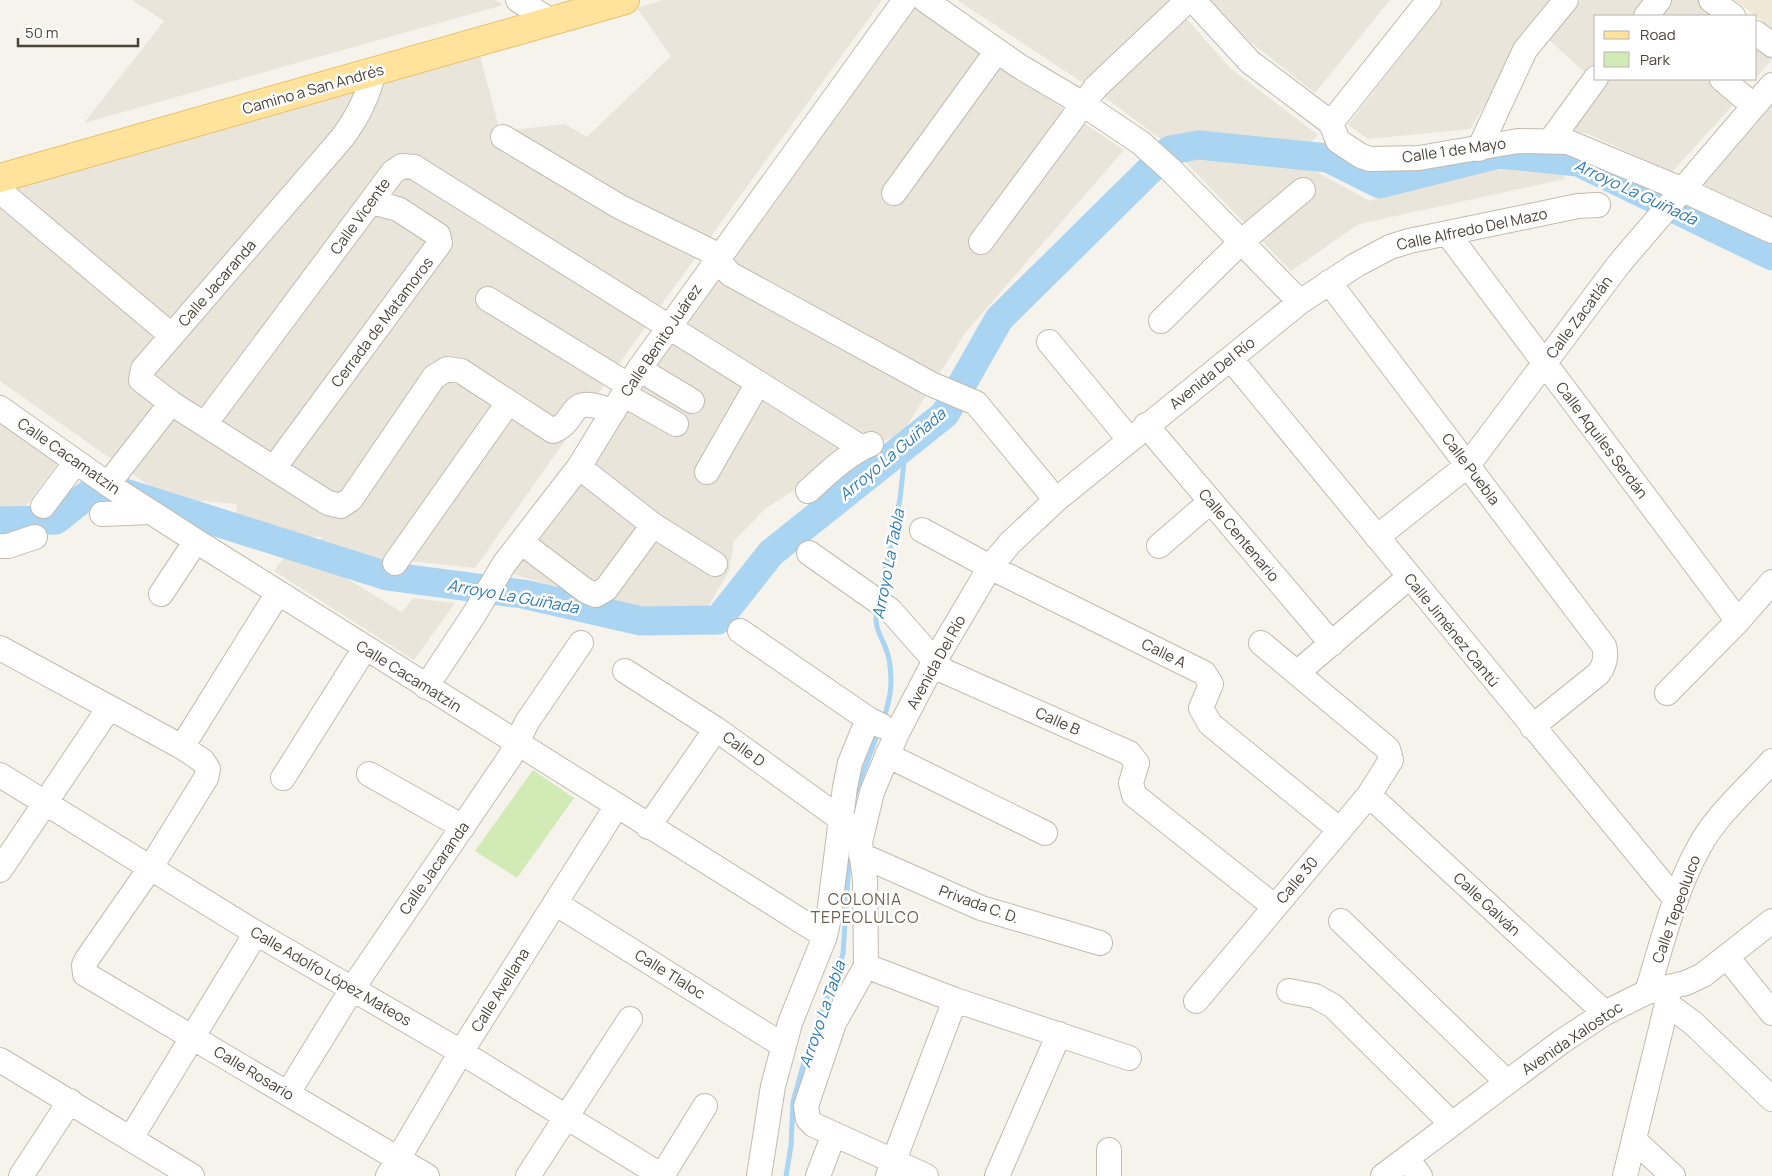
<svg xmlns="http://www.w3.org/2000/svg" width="1772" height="1176" viewBox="0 0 1772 1176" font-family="Manrope,sans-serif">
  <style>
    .residential { fill: #eae5da }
    .education { fill: #efe8d6 }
    .green { fill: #d2eab5 }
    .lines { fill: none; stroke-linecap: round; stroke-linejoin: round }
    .stream { stroke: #a9d4f2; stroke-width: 5 }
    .river { stroke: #a9d4f2; stroke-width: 29 }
    .minor-casing { stroke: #c2bbae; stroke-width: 26 }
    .major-casing { stroke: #e6c16a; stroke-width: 30 }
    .minor { stroke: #fff; stroke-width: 24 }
    .major { stroke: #ffe39c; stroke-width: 28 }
    .labels { text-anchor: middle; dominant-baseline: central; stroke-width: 5; stroke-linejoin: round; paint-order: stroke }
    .street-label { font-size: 15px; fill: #4b4439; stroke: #fff }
    .water-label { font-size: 16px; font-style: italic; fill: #2e7ab2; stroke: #fff }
    .neighbourhood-label { font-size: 16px; letter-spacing: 1px; fill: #6e6250; stroke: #fff }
  </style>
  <rect width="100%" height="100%" fill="#f6f3ec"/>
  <path class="residential" d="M132,0H495L503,5L84,123L164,21Z
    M663,0H882L646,326L475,568L361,556L346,578L402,612L413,598L455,603L414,660L274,571L289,551L306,561L322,537L234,532L237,504L167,498L0,381V184L480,56L500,131L565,124L587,137L671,56L637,8Z
    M957,0H1170L1230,68L1318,135L1293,159L1370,201L1494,163L1560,159L1565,179L1359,224L1291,271L1170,146L1103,96Z
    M1209,0H1390L1315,93L1248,40Z
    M1444,0H1554L1533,27L1470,129L1368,139L1348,125Z
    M1581,0H1649L1636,16H1596V69L1590,77L1548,39Z
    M1664,0H1702L1724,16H1647Z
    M914,8L1124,150L965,333L903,432L829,468L766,508L734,541L729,571L706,610H631L507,572L530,532Z
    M1756,39L1772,51V59L1756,78Z
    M1599,79H1720L1740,97L1672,172L1586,133L1563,130Z
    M1772,102V218L1698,186Z
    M0,421L58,463L23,510L0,508Z"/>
  <path class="education" d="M1735,0H1772V30L1756,16Z"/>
  <path class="green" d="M533,770L574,798L517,878L475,851Z"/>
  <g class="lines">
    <path class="stream" d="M880,595L900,499L906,444
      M877,608C872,630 885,639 889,659C893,682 891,698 883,720
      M855,795L879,730
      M786,1176L791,1146L793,1102L806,1055L843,954L850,846"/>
    <path class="river" d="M0,521L56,520L100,485L387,576L523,594L641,621L718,620L771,553L945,414L999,319L1170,150L1199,145L1328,158L1380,184L1499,154L1578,162L1772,256"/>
    <defs>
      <path id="minor" d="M518,0L551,21
        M925,0L1019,66L1083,104L1141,143L1171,170L1300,302
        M1193,0L1250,62L1331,123L1338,141L1361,156L1370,159L1419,158L1518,141L1568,142L1681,189L1772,231
        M1711,0L1733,16
        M1646,16L1659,0
        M1756,33L1772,45
        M374,71C368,97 358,117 342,138L143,369L141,380L171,403L328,503L341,506L351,499L434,377L447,369L461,371L553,431C580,421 565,391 613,412
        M1722,79L1754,106
        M1331,123L1429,0
        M503,137L620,207L710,251L730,274L931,384L976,403L1056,500
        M1551,140L1596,78
        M1479,149L1525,50L1566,0
        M0,191L171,335
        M894,193L997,51
        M1448,234L1738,621
        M981,242L1096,87L1188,0
        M1329,282L1604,646C1607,657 1605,665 1598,674L1532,727
        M488,299L628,385
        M1161,321L1241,242L1303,190
        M1049,342L1129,439
        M1231,359L1676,900
        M639,369L692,401
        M623,394L676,424
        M0,408L112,487L196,541L825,936
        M205,424L393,172L402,166L414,167L862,448
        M1146,425L1332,644
        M579,467L653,525L715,564
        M274,468L440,243L438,235L398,209L371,202
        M707,472L758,383
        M108,484L171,403
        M808,491C827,474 847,454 871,444
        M43,506L76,462
        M102,514L151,512
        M922,530L990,567L1204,673L1211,684L1201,708L1210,724L1340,830
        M1377,537L1468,465L1619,264L1772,85
        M521,542L586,591L596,595L606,589L653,525
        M0,546H8L35,537
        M1159,546L1210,502
        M809,553L890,610L944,671L1129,753L1137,763L1131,783L1134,795L1275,907
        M395,563L508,403
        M161,594L196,541
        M740,631L868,719L882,726
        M0,648L182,747L203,761L208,769L206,778L151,867L87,959L84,965L85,974L427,1176
        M625,671L716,729L852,827
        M1298,672L1409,577
        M426,687L475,613L504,564L579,467L639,369L905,0
        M1667,693L1738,621L1772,582
        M182,747L278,593
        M887,755L1045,833
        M369,774L463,827
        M0,775L256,933L461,1052L662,1176
        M283,778L365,648
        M1369,795L1605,1013
        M648,827L716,729
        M861,855L981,908L1100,943
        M0,870L109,708
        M555,903L784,1046
        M1341,921L1507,1082
        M1727,957L1772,1013
        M866,966L955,1000L1129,1058
        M1289,991L1315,996L1333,1006L1452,1124
        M1647,992C1662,944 1674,893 1698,849C1715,816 1747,789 1772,761
        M1196,1001L1369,795L1391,760L1388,749L1261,643
        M1667,1004L1693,1023L1772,1099
        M0,1060L192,1176
        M288,1093L352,989L510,757L527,722L581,643
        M131,1138L256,933
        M1634,1140L1673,1176
        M1407,1159L1420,1176
        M21,1176L70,1101
        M388,1176L461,1052L616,807
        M528,1176L630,1019
        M662,1176L705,1106
        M759,1176L773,1086L790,1023L825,936L828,922L845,787L850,763L868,719
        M818,1176L834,1134
        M888,1176L955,1000
        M926,1176L814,1125L808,1119L806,1106L834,1023L866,966L865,881L860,842L872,792L897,733L934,662L990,567L1010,543L1056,500L1300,302L1356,265L1390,247L1409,241L1578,206L1598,205
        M997,1176L1059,1034
        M1109,1176V1150
        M1383,1176L1561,1042L1605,1013L1647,992L1686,983L1703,975L1772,921
        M1625,1176L1667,1004L1669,987"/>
      <path id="major" d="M0,178L625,0"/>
    </defs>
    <use href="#minor" class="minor-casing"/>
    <use href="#major" class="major-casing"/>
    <use href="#minor" class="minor"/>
    <use href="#major" class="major"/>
  </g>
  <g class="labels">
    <g class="street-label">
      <text transform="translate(313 89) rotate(-16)">Camino a San Andrés</text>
      <text transform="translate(1454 150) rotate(-8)">Calle 1 de Mayo</text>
      <text transform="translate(360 216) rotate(-54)">Calle Vicente</text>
      <text transform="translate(1472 229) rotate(-12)">Calle Alfredo Del Mazo</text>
      <text transform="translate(217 283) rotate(-49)">Calle Jacaranda</text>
      <text transform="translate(1579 317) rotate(-53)">Calle Zacatlán</text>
      <text transform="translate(382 322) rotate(-53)">Cerrada de Matamoros</text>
      <text transform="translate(661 340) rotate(-56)">Calle Benito Juárez</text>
      <text transform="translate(1212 373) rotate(-39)">Avenida Del Río</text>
      <text transform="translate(1602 440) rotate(53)">Calle Aquiles Serdán</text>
      <text transform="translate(69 456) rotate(35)">Calle Cacamatzin</text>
      <text transform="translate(1471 469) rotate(53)">Calle Puebla</text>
      <text transform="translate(1239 535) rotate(50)">Calle Centenario</text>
      <text transform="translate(1452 630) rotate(51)">Calle Jiménez Cantú</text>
      <text transform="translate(1164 653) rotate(26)">Calle A</text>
      <text transform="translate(936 662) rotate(-61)">Avenida Del Río</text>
      <text transform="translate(409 676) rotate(32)">Calle Cacamatzin</text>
      <text transform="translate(1058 721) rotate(24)">Calle B</text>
      <text transform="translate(744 749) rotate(36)">Calle D</text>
      <text transform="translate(434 868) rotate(-55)">Calle Jacaranda</text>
      <text transform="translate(1297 880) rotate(-50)">Calle 30</text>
      <text transform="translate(979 904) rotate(20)">Privada C. D.</text>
      <text transform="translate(1487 904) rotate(43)">Calle Galván</text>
      <text transform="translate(1676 909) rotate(-70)">Calle Tepeolulco</text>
      <text transform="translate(670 974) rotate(32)">Calle Tlaloc</text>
      <text transform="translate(331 976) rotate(30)">Calle Adolfo López Mateos</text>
      <text transform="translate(500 990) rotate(-58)">Calle Avellana</text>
      <text transform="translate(1572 1038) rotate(-34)">Avenida Xalostoc</text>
      <text transform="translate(254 1073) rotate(31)">Calle Rosario</text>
    </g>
    <g class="water-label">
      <text transform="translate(1636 192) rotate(25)">Arroyo La Guiñada</text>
      <text transform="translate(892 454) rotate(-40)">Arroyo La Guiñada</text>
      <text transform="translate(888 564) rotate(-79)">Arroyo La Tabla</text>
      <text transform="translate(513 596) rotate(10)">Arroyo La Guiñada</text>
      <text transform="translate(822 1014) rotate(-71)">Arroyo La Tabla</text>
    </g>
    <g class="neighbourhood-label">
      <text x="865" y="899">COLONIA<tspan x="865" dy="18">TEPEOLULCO</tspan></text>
    </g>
  </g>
  <rect x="1594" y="15" width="162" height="65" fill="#ffffff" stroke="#b7b4b0"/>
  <rect x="1604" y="31" width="25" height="8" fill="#ffe39c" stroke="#b7b4b0"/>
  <text x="1640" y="40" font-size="15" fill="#4b4439">Road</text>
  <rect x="1604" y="52" width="25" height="15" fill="#d2eab5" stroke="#b7b4b0"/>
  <text x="1640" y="65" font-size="15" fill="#4b4439">Park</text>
  <path d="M18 38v8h120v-8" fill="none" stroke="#4b4439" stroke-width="2.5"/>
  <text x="25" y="38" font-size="15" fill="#4b4439" stroke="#ffffff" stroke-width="4" paint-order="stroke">50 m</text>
</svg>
